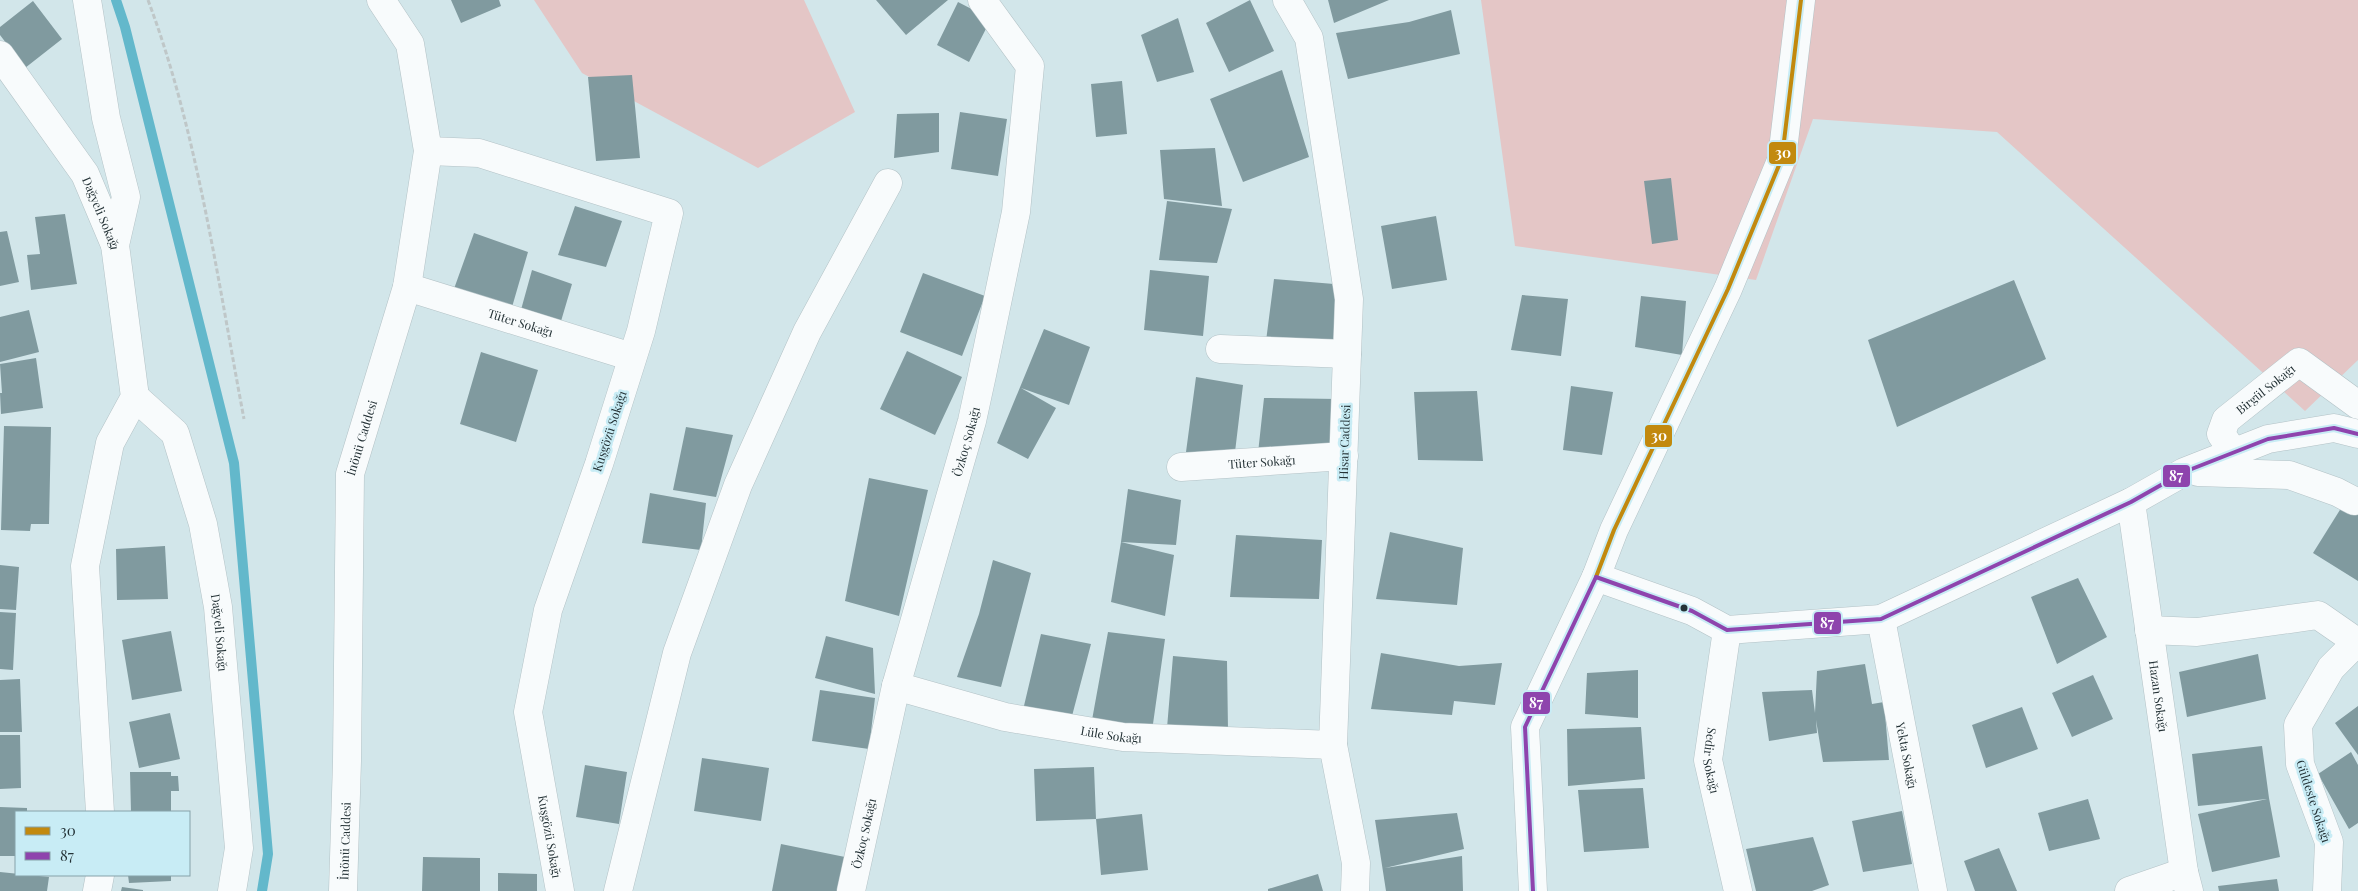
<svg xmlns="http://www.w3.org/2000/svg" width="2358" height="891" viewBox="0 0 2358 891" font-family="'Playfair Display',serif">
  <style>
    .green { fill: #e4c6c6 }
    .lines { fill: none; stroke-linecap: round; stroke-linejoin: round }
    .stream { stroke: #63b8cb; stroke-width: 10 }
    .building { fill: #809a9f }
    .minor-casing { stroke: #b3c2c6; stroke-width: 29 }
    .major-casing { stroke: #b3c2c6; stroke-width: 29 }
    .path { stroke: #bfc7c8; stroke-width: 3; stroke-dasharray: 5 2.5; stroke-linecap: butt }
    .minor { stroke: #f8fbfc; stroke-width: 28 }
    .major { stroke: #f8fbfc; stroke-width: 28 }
    .bus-1-casing { stroke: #c8ecf5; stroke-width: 8 }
    .bus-2-casing { stroke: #c8ecf5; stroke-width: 8 }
    .bus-1 { stroke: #c2890e; stroke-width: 4 }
    .bus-2 { stroke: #8e44ad; stroke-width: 4 }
    .bus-dot { fill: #243236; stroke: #c8ecf5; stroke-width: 2 }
    .labels { text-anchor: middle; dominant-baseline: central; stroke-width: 5; stroke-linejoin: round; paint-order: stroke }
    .street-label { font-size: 12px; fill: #243236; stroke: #c8ecf5 }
    .line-badge { stroke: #c8ecf5; stroke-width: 2 }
    .badge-label { font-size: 14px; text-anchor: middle; font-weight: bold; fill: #fff }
  </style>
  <rect width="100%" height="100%" fill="#d2e6ea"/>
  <path class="green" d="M534,0H804L855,112L758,168L582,73Z
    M1481,0H2358V360L2305,411L1997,132L1813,119L1756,280L1515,246Z"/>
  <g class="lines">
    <path class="stream" d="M116,0L125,27L234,463L268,854L262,891"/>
  </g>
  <path class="building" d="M451,0H499L501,6L461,23Z
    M876,0H948L906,35Z
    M1250,0L1274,51L1229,72L1206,23Z
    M1328,0H1389L1334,23Z
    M33,1L62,39L25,68L0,35V27Z
    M958,2L991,19L969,62L937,45Z
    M1451,10L1460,54L1348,79L1336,33L1409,22Z
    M1178,18L1194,72L1157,82L1141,35Z
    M1282,70L1309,157L1243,182L1210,99Z
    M632,75L640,158L596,161L588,77Z
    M1122,81L1127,134L1096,137L1091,84Z
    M960,112L1007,119L998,176L951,169Z
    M939,113V152L894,158L897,114Z
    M1215,148L1222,206L1164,199L1160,150Z
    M1671,178L1678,240L1652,244L1644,181Z
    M1167,201L1232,209L1217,263L1159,260Z
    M575,206L622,221L606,267L558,255Z
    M65,214L77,284L31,290L27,255L40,254L35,217Z
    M1436,216L1447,280L1392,289L1381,226Z
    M7,231L19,282L0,286V232Z
    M474,233L528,252L510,314L450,300Z
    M532,270L572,284L559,328L519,317Z
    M1150,270L1209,276L1203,336L1144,330Z
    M923,273L985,296L962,356L900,332Z
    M1274,279L1346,285L1339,345L1266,341Z
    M2014,280L2046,359L1897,427L1868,340Z
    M1522,295L1568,299L1561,356L1511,350Z
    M1641,296L1686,301L1682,355L1635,347Z
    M29,310L39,352L0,362V317Z
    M1044,329L1090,347L1069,405L1021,388L1056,408L1028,459L997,443Z
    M907,351L962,377L935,435L880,409Z
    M481,352L538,370L516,442L460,424Z
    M36,358L43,408L1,414L0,393H2L0,364Z
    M1196,377L1243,385L1235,452H1186Z
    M1571,386L1613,392L1602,455L1563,450Z
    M1477,391L1483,461L1418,460L1414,392Z
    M1264,398L1338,399L1344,456L1258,453Z
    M4,426L51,427L49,524H31L30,531L1,530Z
    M686,427L733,435L716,497L673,490Z
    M869,478L928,490L899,616L845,601Z
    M1128,489L1181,500L1176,545L1121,542Z
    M650,493L706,503L701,550L642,543Z
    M2343,505L2358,514V581L2313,553Z
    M1390,532L1463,548L1457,605L1376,599Z
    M1236,535L1322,540L1319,599L1230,597Z
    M1121,542L1174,555L1165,616L1111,602Z
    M165,546L168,599L117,600L116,549Z
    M993,560L1031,573L1001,687L957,677L979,614Z
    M0,565L19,567L16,610L0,609Z
    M2078,578L2107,637L2057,664L2031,597Z
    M0,612L16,613L13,670L0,669Z
    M171,631L182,691L132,700L122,640Z
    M1108,632L1165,639L1151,738L1090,731Z
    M1041,634L1091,644L1072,716L1023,710Z
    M826,636L873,648L875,694L815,678Z
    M1381,653L1459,666L1502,663L1495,705L1454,701L1452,715L1371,709Z
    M2258,654L2266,699L2187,717L2179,672Z
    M1173,656L1227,661L1228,730L1167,728Z
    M1865,664L1872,704L1884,702L1889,760L1823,762L1816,720L1817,733L1769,741L1762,692L1812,690L1815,713L1817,671Z
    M1638,670V718L1585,714L1587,673Z
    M2093,675L2113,719L2072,737L2052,693Z
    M20,679L22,732H0V680Z
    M820,690L875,698L869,749L812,741Z
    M2358,706V755L2335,723Z
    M2022,707L2038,749L1986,768L1972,725Z
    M170,713L180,759L139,768L129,722Z
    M1641,727L1645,779L1568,786L1567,729Z
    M0,735H20L21,788L0,789Z
    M2262,746L2269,798L2280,857L2212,872L2198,814L2267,799L2198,806L2192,754Z
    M2351,752L2358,765V823L2349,829L2318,774Z
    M702,758L769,768L761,821L694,811Z
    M585,765L627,772L619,824L576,817Z
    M1094,767L1096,819L1036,821L1034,769Z
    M130,772H171V776H178L179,791H171V812H131Z
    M1643,788L1649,848L1584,852L1578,790Z
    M2088,799L2100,839L2049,851L2038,813Z
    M0,807L27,808V812H16V856H0Z
    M1902,811L1912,864L1863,872L1852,821Z
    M1457,813L1464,849L1385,868L1462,856L1463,891H1386L1375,820Z
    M1142,814L1148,870L1101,875L1096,819Z
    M1813,837L1829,885L1812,891H1756L1746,849Z
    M781,844L845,857L839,891H772Z
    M1999,848L2017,891H1975L1964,861Z
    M423,857L480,858V891H422Z
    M0,872L49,877L47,891H0Z
    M498,873L537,874V891H498Z
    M1318,874L1323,891H1268V889Z
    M128,875H171V881L129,883Z
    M2277,879L2279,891H2219L2218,886Z
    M122,887L143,890V891H121Z"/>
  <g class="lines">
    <defs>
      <g id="minor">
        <path d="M87,0L106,118L126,197L115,245"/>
        <path d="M1287,0L1309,38L1349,299L1333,745L1356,863L1355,891"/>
        <path id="s1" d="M0,55L85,174L115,245L135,397L110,443L85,566L100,812"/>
        <path id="s2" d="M428,151L479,153L669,213L641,331L599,464L548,610L528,712L560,891"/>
        <path id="s3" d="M407,287L632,357"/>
        <path d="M1220,349L1347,354"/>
        <path id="s4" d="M135,397L175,433L203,524L218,607L239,848L232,891"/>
        <path id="s5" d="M2234,453L2221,434L2226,420L2299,362L2358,405"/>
        <path id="s6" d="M1181,467L1344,456"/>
        <path d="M2198,472L2289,475L2337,492L2354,501"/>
        <path id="s7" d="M2131,502L2184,872L2189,891"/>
        <path d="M1596,577L1614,530L1728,289L1782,158L1801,0"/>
        <path id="s8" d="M1881,619L1933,891"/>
        <path id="s9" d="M1727,630L1708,760L1738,891"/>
        <path d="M2149,630L2197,632L2318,615L2357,642"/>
        <path id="s10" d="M896,686L1005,717L1123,737L1333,745"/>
        <path d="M97,891L100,875"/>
        <path d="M618,891L677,653L738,485L807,332L888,183"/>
        <path id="s11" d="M851,891L896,686L972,421L982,375L1016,212L1030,66L982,0"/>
        <path d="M1533,891L1525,727L1596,577L1692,611L1727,630L1881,619L2131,502L2184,472L2268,439L2334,428L2358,434"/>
        <path d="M2129,891L2184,872"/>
        <path d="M2327,891L2329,842L2300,764L2298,725L2331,668L2358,641"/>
      </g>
      <g id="major">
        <path id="s12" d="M343,891L347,761L350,474L407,287L428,151L410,44L381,0"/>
      </g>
    </defs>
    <use href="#minor" class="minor-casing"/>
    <use href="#major" class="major-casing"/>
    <path class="path" d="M148,0C197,130 218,282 244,419"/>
    <use href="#minor" class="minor"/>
    <use href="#major" class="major"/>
    <defs>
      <path id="bus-1" d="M1596,577L1614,530L1728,289L1782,158L1801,0"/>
      <path id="bus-2" d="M1533,891L1525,727L1596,577L1692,611L1727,630L1881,619L2131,502L2184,472L2268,439L2334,428L2358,434"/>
    </defs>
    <use href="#bus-1" class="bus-1-casing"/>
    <use href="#bus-2" class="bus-2-casing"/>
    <use href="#bus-1" class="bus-1"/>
    <use href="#bus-2" class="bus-2"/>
  </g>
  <circle class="bus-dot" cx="1684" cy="608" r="4.5"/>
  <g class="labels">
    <g class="street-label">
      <text stroke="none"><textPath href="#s1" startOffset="189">Dağyeli Sokağı</textPath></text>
      <text stroke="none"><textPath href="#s3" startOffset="119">Tüter Sokağı</textPath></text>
      <text stroke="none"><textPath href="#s5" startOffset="88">Birgül Sokağı</textPath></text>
      <text transform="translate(609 431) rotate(-72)">Kuşgözü Sokağı</text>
      <text stroke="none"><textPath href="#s12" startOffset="455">İnönü Caddesi</textPath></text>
      <text stroke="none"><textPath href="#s11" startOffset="464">Özkoç Sokağı</textPath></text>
      <text transform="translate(1344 442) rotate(-88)">Hisar Caddesi</text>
      <text stroke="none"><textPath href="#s6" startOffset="81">Tüter Sokağı</textPath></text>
      <text stroke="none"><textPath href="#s4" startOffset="259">Dağyeli Sokağı</textPath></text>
      <text stroke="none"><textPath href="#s7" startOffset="196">Hazan Sokağı</textPath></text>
      <text stroke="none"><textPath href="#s10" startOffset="221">Lüle Sokağı</textPath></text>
      <text stroke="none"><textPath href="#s8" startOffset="139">Yekta Sokağı</textPath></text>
      <text stroke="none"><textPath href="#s9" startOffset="132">Sedir Sokağı</textPath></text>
      <text transform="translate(2314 801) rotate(72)">Güldeste Sokağı</text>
      <text stroke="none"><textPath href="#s11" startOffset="59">Özkoç Sokağı</textPath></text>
      <text stroke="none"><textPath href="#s2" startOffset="896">Kuşgözü Sokağı</textPath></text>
      <text stroke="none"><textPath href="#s12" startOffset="50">İnönü Caddesi</textPath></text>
    </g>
  </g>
  <g class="line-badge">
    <rect x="1768" y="141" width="29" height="24" rx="5" fill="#c2890e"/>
    <rect x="1644" y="424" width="29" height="24" rx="5" fill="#c2890e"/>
    <rect x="2162" y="464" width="29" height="24" rx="5" fill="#8e44ad"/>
    <rect x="1813" y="611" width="29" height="24" rx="5" fill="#8e44ad"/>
    <rect x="1522" y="691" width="29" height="24" rx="5" fill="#8e44ad"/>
  </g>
  <g class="badge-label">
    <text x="1783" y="158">30</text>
    <text x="1659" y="441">30</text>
    <text x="2176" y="481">87</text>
    <text x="1827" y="628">87</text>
    <text x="1536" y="708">87</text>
  </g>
  <rect x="15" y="811" width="175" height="65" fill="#c8ecf5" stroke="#86a2a9"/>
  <rect x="25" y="827" width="25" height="8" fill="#c2890e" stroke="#86a2a9"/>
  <text x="60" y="836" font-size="15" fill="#243236">30</text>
  <rect x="25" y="852" width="25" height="8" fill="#8e44ad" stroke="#86a2a9"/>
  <text x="60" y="861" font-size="15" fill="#243236">87</text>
</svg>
